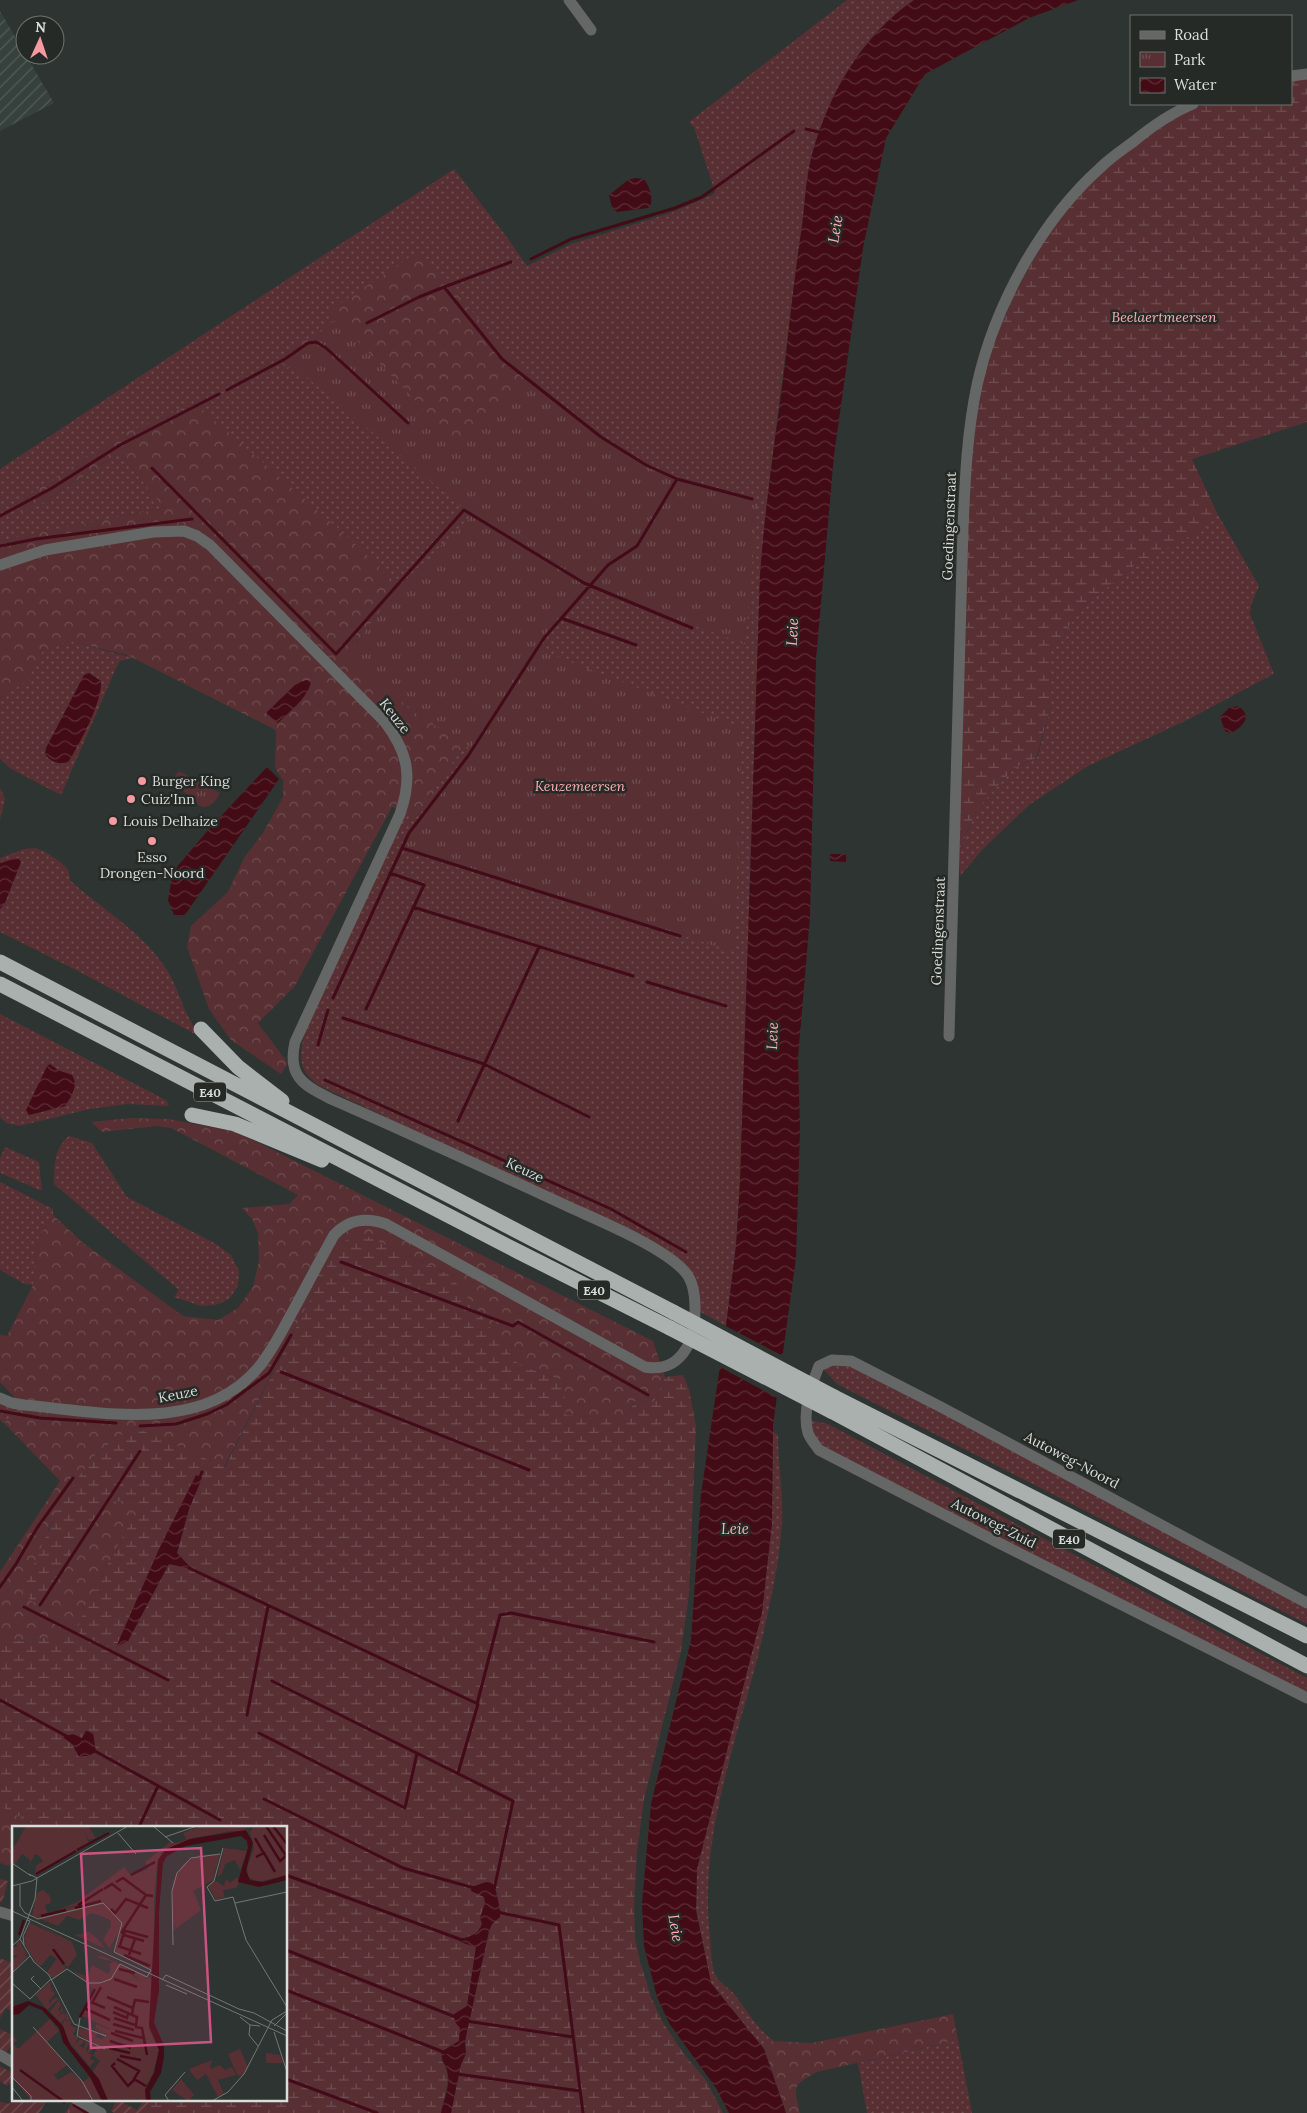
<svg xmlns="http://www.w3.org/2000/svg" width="1307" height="2113" viewBox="0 0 1307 2113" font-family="Lora,serif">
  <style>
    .industrial { fill: url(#industrial-furrows) }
    .grass { fill: url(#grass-dots); fill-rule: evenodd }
    .forest { fill: url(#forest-crowns) }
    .wetland { fill: url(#wetland-marsh); fill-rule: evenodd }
    .park { fill: url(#park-tufts) }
    .garden { fill: url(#garden-furrows) }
    .water { fill: url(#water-waves) }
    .pier { fill: #2e3431 }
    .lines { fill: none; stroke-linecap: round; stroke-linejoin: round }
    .stream { stroke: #430b15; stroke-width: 3 }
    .minor { stroke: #656766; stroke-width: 11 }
    .motorway { stroke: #a9b0ad; stroke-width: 15 }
    .motorway-bridge { stroke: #a9b0ad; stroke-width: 15 }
    .poi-dot { fill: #f49aa0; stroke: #252a27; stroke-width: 2 }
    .labels { text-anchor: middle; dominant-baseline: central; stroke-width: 5; stroke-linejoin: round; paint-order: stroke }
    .shield { fill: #252a27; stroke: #a3a7a5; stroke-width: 1 }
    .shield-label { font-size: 12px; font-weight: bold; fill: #d9dddb }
    .park-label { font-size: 14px; font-style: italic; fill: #fbadb1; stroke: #252a27 }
    .street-label { font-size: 14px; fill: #d9dddb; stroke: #252a27 }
    .poi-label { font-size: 14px; fill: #d9dddb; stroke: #252a27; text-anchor: start }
    .water-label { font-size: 15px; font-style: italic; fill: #feb0b4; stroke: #252a27 }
    .inset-river { fill: none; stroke: #430b15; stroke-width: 2.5 }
    .inset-road { fill: none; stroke: #727875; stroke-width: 1 }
    .view { fill: #c95381; fill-opacity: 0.15; stroke: #c95381; stroke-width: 2.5 }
    .inset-edge { fill: none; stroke: #d9dddb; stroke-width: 2.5 }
  </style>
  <defs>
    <pattern id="industrial-furrows" width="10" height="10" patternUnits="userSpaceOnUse" patternTransform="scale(1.25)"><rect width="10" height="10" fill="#36413d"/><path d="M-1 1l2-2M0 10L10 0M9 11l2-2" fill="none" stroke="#525c58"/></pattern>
    <pattern id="grass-dots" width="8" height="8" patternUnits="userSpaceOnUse" patternTransform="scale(1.25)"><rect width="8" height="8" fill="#583033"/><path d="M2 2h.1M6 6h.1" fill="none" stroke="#6f4e50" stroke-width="1.8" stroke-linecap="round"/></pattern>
    <pattern id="forest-crowns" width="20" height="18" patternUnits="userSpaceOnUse" patternTransform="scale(1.25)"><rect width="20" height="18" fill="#583033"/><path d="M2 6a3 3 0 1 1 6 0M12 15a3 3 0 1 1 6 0" fill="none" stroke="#6f4e50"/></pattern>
    <pattern id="wetland-marsh" width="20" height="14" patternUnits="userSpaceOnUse" patternTransform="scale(1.25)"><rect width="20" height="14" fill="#583033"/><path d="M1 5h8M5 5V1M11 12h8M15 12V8" fill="none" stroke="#6f4e50"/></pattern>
    <pattern id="park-tufts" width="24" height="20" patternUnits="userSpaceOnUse" patternTransform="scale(1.25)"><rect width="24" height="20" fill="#583033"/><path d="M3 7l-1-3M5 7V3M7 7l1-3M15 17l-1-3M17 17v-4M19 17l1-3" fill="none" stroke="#6f4e50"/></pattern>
    <pattern id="garden-furrows" width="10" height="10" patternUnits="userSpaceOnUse" patternTransform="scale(1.25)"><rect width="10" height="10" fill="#583033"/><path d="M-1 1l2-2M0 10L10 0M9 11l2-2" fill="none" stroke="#6f4e50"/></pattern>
    <pattern id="water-waves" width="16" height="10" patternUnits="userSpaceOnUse" patternTransform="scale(1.25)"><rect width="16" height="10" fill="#430b15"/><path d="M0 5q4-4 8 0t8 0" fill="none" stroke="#5e2e36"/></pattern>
  </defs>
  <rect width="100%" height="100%" fill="#2e3431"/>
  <path class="industrial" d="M0,11L54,103L0,131Z"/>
  <path class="grass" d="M847,0H914C863,36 831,92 813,151C808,166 808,184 806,199C800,238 795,277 790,316C780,402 767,488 760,575L740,1182L736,1246L726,1326L699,1311L697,1284L692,1274L512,1177L318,1085C296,1069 300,1054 305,1031L406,812L416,817L464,745L384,692L350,539L194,403L24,515L120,453L164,508L0,541V469L454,169L506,236L527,266L571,244L670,213L712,195L715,192L694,127L689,122ZM330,310L530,379L427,477L414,468L448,435L342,329L277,359L337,320Z
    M1217,513L1259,586L1251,605L1250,614L1274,674L1185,721L1088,766L1029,805L983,849L960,876L959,852L977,809L1014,768L1037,758L1051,706V649L1085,605L1135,565L1206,527Z
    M70,641L133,658L120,661L117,666L61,795L11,769L0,759V698L8,694L40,654L47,648Z
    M0,788L5,799L0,820Z
    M35,848C44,850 65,863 69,872C70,876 68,878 72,882C103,910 141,931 165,967C179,987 182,1012 198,1032L195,1034L78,971L0,932V858L24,849Z
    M0,1014L166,1100L169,1104L168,1106L128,1104L90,1109L19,1126L6,1123L0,1117Z
    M69,1136L92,1143L127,1197L216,1244L231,1255L239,1271L238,1286L229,1299L216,1305L201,1306L174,1297L179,1290L54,1184C54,1167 54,1148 69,1136Z
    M5,1147L39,1162L42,1191L0,1173V1158Z
    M0,1182L53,1209V1215L37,1241L33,1285L25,1284L0,1270Z
    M833,1364L850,1366L939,1411L1307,1608V1624L837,1384L823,1369Z
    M0,1404L17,1410L4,1423L0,1420Z
    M810,1420L828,1424L1307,1678V1694L999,1539L822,1446L813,1433Z
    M773,1432L778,1435C778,1463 783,1491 782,1518C781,1549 775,1581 768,1612C747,1719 697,1825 710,1936C711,1948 711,1963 715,1974C719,1984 729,1987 735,1995C748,2012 757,2029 774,2041L764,2049L711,1983L696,1910L697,1869L772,1523Z
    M958,2040L972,2113H867L858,2063Z"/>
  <path class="forest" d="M419,251L531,379L428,477L413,468L448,435L341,329L287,368L277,359L336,320L330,310Z
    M195,403L350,539L399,586L345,658L384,692L464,745L416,817L392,807L295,986L258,1023L288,1063L281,1074L231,1040L209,1009L187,947L191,926L228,892L244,858L263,833L283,797V780L275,768L276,730L127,655L70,641L47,648L40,654L29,679L8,694L0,698V541L164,508L120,453L23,515L16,503L125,433Z
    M131,1118L168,1119L237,1132L653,1341L665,1377L654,1402L635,1401L622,1419L565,1415L564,1381L519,1365L450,1275L362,1234L339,1243L224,1467L134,1427L97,1453L70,1490L48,1530L40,1605L103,1507L133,1496L144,1510L128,1527L103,1573L101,1584L87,1601L80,1625L56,1637L16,1641L0,1639V1572L60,1481L4,1423L17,1410L14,1397L0,1382V1335L7,1336L33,1285L37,1241L53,1215L82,1242L183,1316L218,1320L238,1308L253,1287L259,1261L258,1233L252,1219L242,1208L289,1204L298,1195L171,1128L157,1126L102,1132L91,1122Z
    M0,1806L39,1827H14V1851L9,1866L0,1863Z
    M953,2014L958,2040L817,2072C791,2086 794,2086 800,2113H786L764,2049L774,2041L812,2043Z"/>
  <path class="wetland" d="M1307,75V422L1192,459L1217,513L1207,527L1135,565L1085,605L1051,649V706L1036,758L1014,768L977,809L959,851L967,482L985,363L1015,293L1046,237L1067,208L1102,169L1176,116L1205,104H1291V78Z
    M362,1234L450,1275L519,1365L564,1381L566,1415L622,1419L636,1401L654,1402L665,1377L683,1375L689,1389L696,1426L689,1594L681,1651L644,1799L637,1852L634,1905L635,1938L640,1961L651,1997L662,2021L684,2054L705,2079L723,2113H451L461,2064L466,2054L465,2041L489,1931L492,1924L500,1917C501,1907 496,1901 497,1892L486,1882L472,1887L471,1891L484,1897L485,1903L480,1918L482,1924C478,1934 469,1938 458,1939L463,1943L476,1947L467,2006L462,2010L458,2025L460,2028L459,2041L445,2049L441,2060C454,2075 444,2095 441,2113H146L154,2099H286V1827H39L0,1806V1639L16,1641L56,1637L79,1625L87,1601L101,1584L103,1573L128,1527L144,1510L133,1496L103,1507L40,1605L31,1601L23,1590C43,1543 62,1492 97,1454C107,1443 122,1435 134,1427L225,1467L339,1243ZM202,1478L189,1509L177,1553L191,1569L169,1563L128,1641ZM64,1737L82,1738L75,1752L73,1745Z
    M73,2101L95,2113H65Z"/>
  <path class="park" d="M337,320L460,446L531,381C576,418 621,458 677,479C703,488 731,493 758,500L745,644L607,594L589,585L537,649L742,728L735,952L402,848L409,833L471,750L405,704L384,692L345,658L399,586L472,516L285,359Z
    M179,771L220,793C216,800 213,806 204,807L200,806L171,780Z"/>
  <path class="garden" d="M0,1879L8,1881L2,1903L0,1902Z
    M0,1958L14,1964V2010L12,2011L6,2008L0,2018Z
    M14,2027V2040L6,2054L0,2050V2029L10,2034Z
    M0,2066L14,2074V2087L9,2083L7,2086L0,2081Z
    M16,2099H48L39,2113H0V2101C5,2104 12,2105 16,2099Z
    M117,2099H126L124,2103L137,2110L144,2099H154L146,2113H114L111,2111Z"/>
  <path class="water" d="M914,0H1078L1029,18L925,74L886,138L863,248L834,455L816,659L810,917L798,1057L800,1129L796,1258L773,1425L772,1523L762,1613L697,1869L696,1910L711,1983L764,2049L786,2113H729L716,2088L669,2023L657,1997L644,1946L642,1903L651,1804L691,1640L701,1494L726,1326L736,1246L740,1182L760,575C765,504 776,435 785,364C790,318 795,272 802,226C805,201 806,174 813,151C830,91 863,35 914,0Z
    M635,178L644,179C650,188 652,194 651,204L648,208L617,212L612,207L609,195L628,180Z
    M89,673L101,681C102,703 81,741 69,761C61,766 50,762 45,754L46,748L84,675Z
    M307,680L311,681C309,697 289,712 278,723L266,713L297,683Z
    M1238,706C1254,717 1242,727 1231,733L1225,731L1220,717L1229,708Z
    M267,767L279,779L187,912L184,915H174L168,900L172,877L177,867L209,829Z
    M830,854H846V862L830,861Z
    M18,858L21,862L5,903L0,909V863Z
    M50,1064L58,1070L72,1075C79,1086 71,1097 65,1106L29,1115L26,1110L47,1066Z
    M196,1475L202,1478L189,1509L177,1553L192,1569L169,1564L128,1641L116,1647L159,1549Z
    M86,1731L93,1732L96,1752L88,1756L79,1757L73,1745L63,1737L73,1734L82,1738Z
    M486,1882L493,1883C496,1890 501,1910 500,1917L492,1924L489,1931L465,2041L466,2054L461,2064L451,2113H441C443,2102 450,2087 448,2076C448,2067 441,2061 441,2052L459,2041L460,2028L455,2022L454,2014L467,2006L476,1947L463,1943L457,1939C468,1938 478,1935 482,1924L480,1918L485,1903L484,1897L471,1891L472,1887Z"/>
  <path class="pier" d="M724,1325L785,1357L779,1399L718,1366Z"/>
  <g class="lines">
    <path class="stream" d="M806,129L823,133
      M531,259L571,239L675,208L702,197L794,131
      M444,287L511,262
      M367,323L419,297L444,287L502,359L601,437L646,465L677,479
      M227,390L285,359L308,343L316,342L326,348L408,423
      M152,468L336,654L464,510L584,583L692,628
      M0,516L52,488L120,445L219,394
      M0,546L36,539L192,519
      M561,618L636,645
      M402,848L680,936
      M413,907L633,976
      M647,982L726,1006
      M333,998L409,833L468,756L544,638L608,565L637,546L677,479L752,499
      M366,1009L424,885L390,873
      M343,1018L484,1064L589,1117
      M318,1045L328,1010
      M325,1080L611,1209L686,1252
      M458,1121L539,947
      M341,1262L513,1326L518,1322L648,1395
      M281,1372L529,1470
      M0,1411L40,1418L116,1423
      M140,1426L176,1424L207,1414L226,1405L269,1373L291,1335
      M199,1479L202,1472
      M189,1568L478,1704L458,1773
      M0,1587L16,1564L37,1528L73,1478
      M40,1605L140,1451
      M24,1607L168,1680
      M272,1681L513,1801L494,1890
      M0,1700L70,1738
      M477,1704L500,1615L511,1613L654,1642
      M247,1715L268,1606
      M259,1733L405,1808L417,1753
      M93,1750L220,1820
      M264,1799L403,1868L474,1888
      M139,1827L158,1786
      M286,1875L462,1940
      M497,1912L559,1925L583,2113
      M286,1950L458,2018
      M286,1990L446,2053
      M466,2021L573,2037
      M457,2074L580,2091
      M286,2079L377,2113
      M60,2099L64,2102
      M74,2105L87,2113"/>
    <path class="minor" d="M569,0L591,30
      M1291,76L1307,74
      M0,565L45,550L153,532L184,531L197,536L210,545L384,721C408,752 413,776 400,814L295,1042C287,1076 303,1085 331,1099C409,1133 487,1169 565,1205C597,1220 665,1247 686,1273C699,1289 697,1333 686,1349C676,1365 663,1370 645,1367L386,1224C366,1217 349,1219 334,1235C320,1260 307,1285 294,1309C283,1329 273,1350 258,1368C201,1435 101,1412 24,1405L12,1403L0,1398
      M949,1036L963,528C965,480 967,432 977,385C994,307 1040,222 1100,168C1110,158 1122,150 1133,142C1151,127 1171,113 1193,104
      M1307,1603L941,1407L851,1361L832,1360L819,1366C811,1386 802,1412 808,1433C810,1439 815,1444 819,1450L997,1542L1307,1698
      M0,1912L14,1916
      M0,2055L14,2063
      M76,2099L101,2113"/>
    <path class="motorway" d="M0,962L673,1312
      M0,984L519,1252L670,1328
      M201,1029L238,1067L282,1101
      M192,1115L235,1124L322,1160
      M834,1397L1307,1636
      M831,1411L1307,1666"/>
    <path class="motorway-bridge" d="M673,1312L834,1397
      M670,1328L831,1411"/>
  </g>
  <g class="poi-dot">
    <circle cx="142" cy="781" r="5"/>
    <circle cx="131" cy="799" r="5"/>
    <circle cx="113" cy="821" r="5"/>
    <circle cx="152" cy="841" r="5"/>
  </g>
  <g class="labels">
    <g class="shield">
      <rect x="194" y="1082.5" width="32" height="19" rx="4"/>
      <rect x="578" y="1280.5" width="32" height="19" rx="4"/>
      <rect x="1053" y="1529.5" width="32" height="19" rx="4"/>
    </g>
    <g class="shield-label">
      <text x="210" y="1092">E40</text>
      <text x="594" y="1290">E40</text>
      <text x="1069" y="1539">E40</text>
    </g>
    <g class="park-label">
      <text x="1164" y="317">Beelaertmeersen</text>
      <text x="580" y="786">Keuzemeersen</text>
    </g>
    <g class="street-label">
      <text transform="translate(949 526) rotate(-88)">Goedingenstraat</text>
      <text transform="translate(395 716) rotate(52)">Keuze</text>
      <text transform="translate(938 931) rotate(-88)">Goedingenstraat</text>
      <text transform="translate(525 1170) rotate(25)">Keuze</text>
      <text transform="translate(178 1394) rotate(-11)">Keuze</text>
      <text transform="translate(1072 1460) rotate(28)">Autoweg-Noord</text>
      <text transform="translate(994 1523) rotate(27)">Autoweg-Zuid</text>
    </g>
    <g class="poi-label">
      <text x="152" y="781">Burger King</text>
      <text x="141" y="799">Cuiz'Inn</text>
      <text x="123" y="821">Louis Delhaize</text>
      <text x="152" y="857" text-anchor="middle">Esso<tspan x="152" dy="16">Drongen-Noord</tspan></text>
    </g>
    <g class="water-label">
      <text transform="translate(835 229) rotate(-80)">Leie</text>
      <text transform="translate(792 632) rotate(-87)">Leie</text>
      <text transform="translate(772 1036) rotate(-88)">Leie</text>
      <text x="735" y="1528">Leie</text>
      <text transform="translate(676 1928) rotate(80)">Leie</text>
    </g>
  </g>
  <g transform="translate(12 1826)">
    <rect width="275" height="275" fill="#2e3431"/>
    <path d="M14,0H76L84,12L77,14L72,5L77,17L98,7L23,49L24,40L31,35L27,30L23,28L17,39L18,34L10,28L3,38L0,36V25ZM233,3L238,5H215L182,12L150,27L145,38L142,71V146L132,138L103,126L110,101L108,90L89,64L74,75L83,69L87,74L46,84L65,76L112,41L119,50L136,43L133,36L158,16L164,17L185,10L211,5ZM212,22L235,25L228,44L223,34L213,38L210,48L205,51ZM31,64L38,70L39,77L33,79L35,87L23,91L20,89L25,67ZM183,69L189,84L162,104L169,83ZM18,97L45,110L32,124L39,128L29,140L24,137L14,120L12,112ZM77,106L88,115L92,122L63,109ZM45,132L54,142L42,153L35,146ZM228,223L236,241L230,250L225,249L216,228ZM254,227L268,229L271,237H254ZM200,234L198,243L208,239L213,244L220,241L224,249L206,254L212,268L206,271L194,248L185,254L177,243ZM169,253L182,269L176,275L160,264Z" fill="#583033"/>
    <path d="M109,49L120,60L111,70L112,66L102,57L96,60ZM225,51L227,57L224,62L211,64L213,71L204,74L196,59L204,55L212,60L214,53L218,57ZM89,64L109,80L104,87L115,94L98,121L100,125L91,114L99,100L98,94L87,89L79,87L68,94L55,90L46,100L23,91L86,74L82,69L73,74ZM19,95L60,116L65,129L56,141L32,124L45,110ZM90,130L137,151L128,155L117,143L97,162L85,161L81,175L86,166H90L84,177L76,179L69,187L82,164L62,145L76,151L80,139L96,148L99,143L97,138L102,136L83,131Z" fill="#583033"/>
    <path d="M208,28L201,54L181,65L183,69L169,83L168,93L161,102V57L171,38L187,29ZM108,140L128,155L139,151L140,156L137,203L147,224L141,247L133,262L134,275H97L81,245L88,235L81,229L86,221L91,223L98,203L68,189L76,179L84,177L89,165L79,174L85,161L88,158L97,162Z" fill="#583033"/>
    <path d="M187,0H275V49L246,56L236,51L235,41L242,22L238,6L241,1L174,13L171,7ZM102,56L113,67L120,61L141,70V84L126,79L122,85L141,91V112L110,104L116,95L104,87L115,73L97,60ZM38,193L47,205L35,216L55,239L42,249L46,254L59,246L71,256L78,251L90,275H81L79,271L75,275H20L0,251V209L5,214L1,218L6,223Z" fill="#583033"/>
    <path d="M7,115L16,130L11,128L15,131L1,145L0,134L6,129H0V121H6L4,118ZM39,155L38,163L41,161L39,166L42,165L43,168L37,175V178L42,172H46V173L35,184L24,169ZM47,174L49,179L46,183L48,186L50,180L51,185L44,191L54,185L51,189L55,187L58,193L53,196L59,194V200L65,202L61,208L66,212L62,220L68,213L73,215L66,221L70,220L71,224L74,215L78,217L74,223L75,226L79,218L84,220L76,228H80L78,234H83L78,241L55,213L50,199L55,190L49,197L38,186ZM84,198L98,204L92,223L81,217L82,214L80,217L66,209L68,202L78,204L80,208L81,205L85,206L87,207L83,211L90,213L94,208L90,207V203L89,207L86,205L87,202L83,204Z" fill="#583033"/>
    <path d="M234,4L241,17L234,45L238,54L251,56L275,49V54L247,61L226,56L236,22L235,15L229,10L174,20L155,30L151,37L147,85V164L142,196L152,220V230L149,247L138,266L139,275H134L133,264L142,247L147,224L137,200L146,34L154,23L178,13ZM16,175L33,182L51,200L58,219L87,253L96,275H90L78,251L51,216L47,202L30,184L17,179L7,188L0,189V181Z" fill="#430b15"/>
    <path class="inset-river" d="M254,0L275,31M261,0L275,18M252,9L268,35L274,30M243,12L251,26M65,24L97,7M244,31L252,27L263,46M24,48L64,25M119,49L143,36M104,56L111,52L134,69M92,63L100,58L109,65M66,79L91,63M63,82L89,75M99,83L103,87L114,73L136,82M29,90L54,84M110,104L136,111M110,106L134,69L141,70M7,109L12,94M112,109L132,115M108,119L112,107L109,106M106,120L129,128M41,123L52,138M112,129L138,140M117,129L123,113M107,143L123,147M102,153L125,161M95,171L121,182L120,189M81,175L89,161M79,176L93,182M102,181L125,191L124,200M121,182L123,174L137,176M74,183L98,194M101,186L115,192L116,188M68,191L83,163M102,192L123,199M101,198L122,204M123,201L130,202L135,229M103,205L131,212M99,207L121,215M98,215L119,222M97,222L118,227M108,230L129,234M105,233L127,245L122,253L134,260M103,237L100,240L116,260L122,254M8,244L51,275"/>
    <path class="inset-road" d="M141,0L161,17M106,7L124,28M153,11L185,0M211,22L202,55L195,61L203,75L221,71L234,114L275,181M0,37L19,50M8,59V80L13,87L26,93L91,77L110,97L102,126L139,144L135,151L108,138L99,153L88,157H76L55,143L39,154M0,60L20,55L116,0M223,77L275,66M0,85L275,210M8,113L22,136L37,149L62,198L94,210L89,208M12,119L11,110L18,95L15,94M161,119L160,65L165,47L179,32L208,28M0,120L8,113L23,73L25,52L17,48M0,147L18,130M22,150L19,153L29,163M150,154L154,149L227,183L242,187L275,205M0,157L18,173L39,153M154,159L175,168M228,191L238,199L248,200M68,192L65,210L93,223M238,199L237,209L246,220M262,200L275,187M21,201L70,255L81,275M262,206L275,246M0,251L19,270V275M0,261L11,275M157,275L153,269L173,246M200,275L216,266L232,248L260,194L275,185"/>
    <path class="view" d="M189,22L199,216L79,222L69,28Z"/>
    <rect width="275" height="275" class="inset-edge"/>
  </g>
  <rect x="1130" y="15" width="162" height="90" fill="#252a27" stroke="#6d726f"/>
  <rect x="1140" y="31" width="25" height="8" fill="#656766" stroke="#6d726f"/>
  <text x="1174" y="40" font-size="15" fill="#d9dddb">Road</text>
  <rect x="1140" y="52" width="25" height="15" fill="url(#park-tufts)" stroke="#6d726f"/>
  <text x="1174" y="65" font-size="15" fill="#d9dddb">Park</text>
  <rect x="1140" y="78" width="25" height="15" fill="url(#water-waves)" stroke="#6d726f"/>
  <text x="1174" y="90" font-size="15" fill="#d9dddb">Water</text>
  <g transform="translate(40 40) rotate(3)"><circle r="24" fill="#252a27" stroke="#6d726f"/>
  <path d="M0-4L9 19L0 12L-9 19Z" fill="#f49aa0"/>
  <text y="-8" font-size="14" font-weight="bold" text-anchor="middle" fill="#d9dddb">N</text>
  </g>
</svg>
